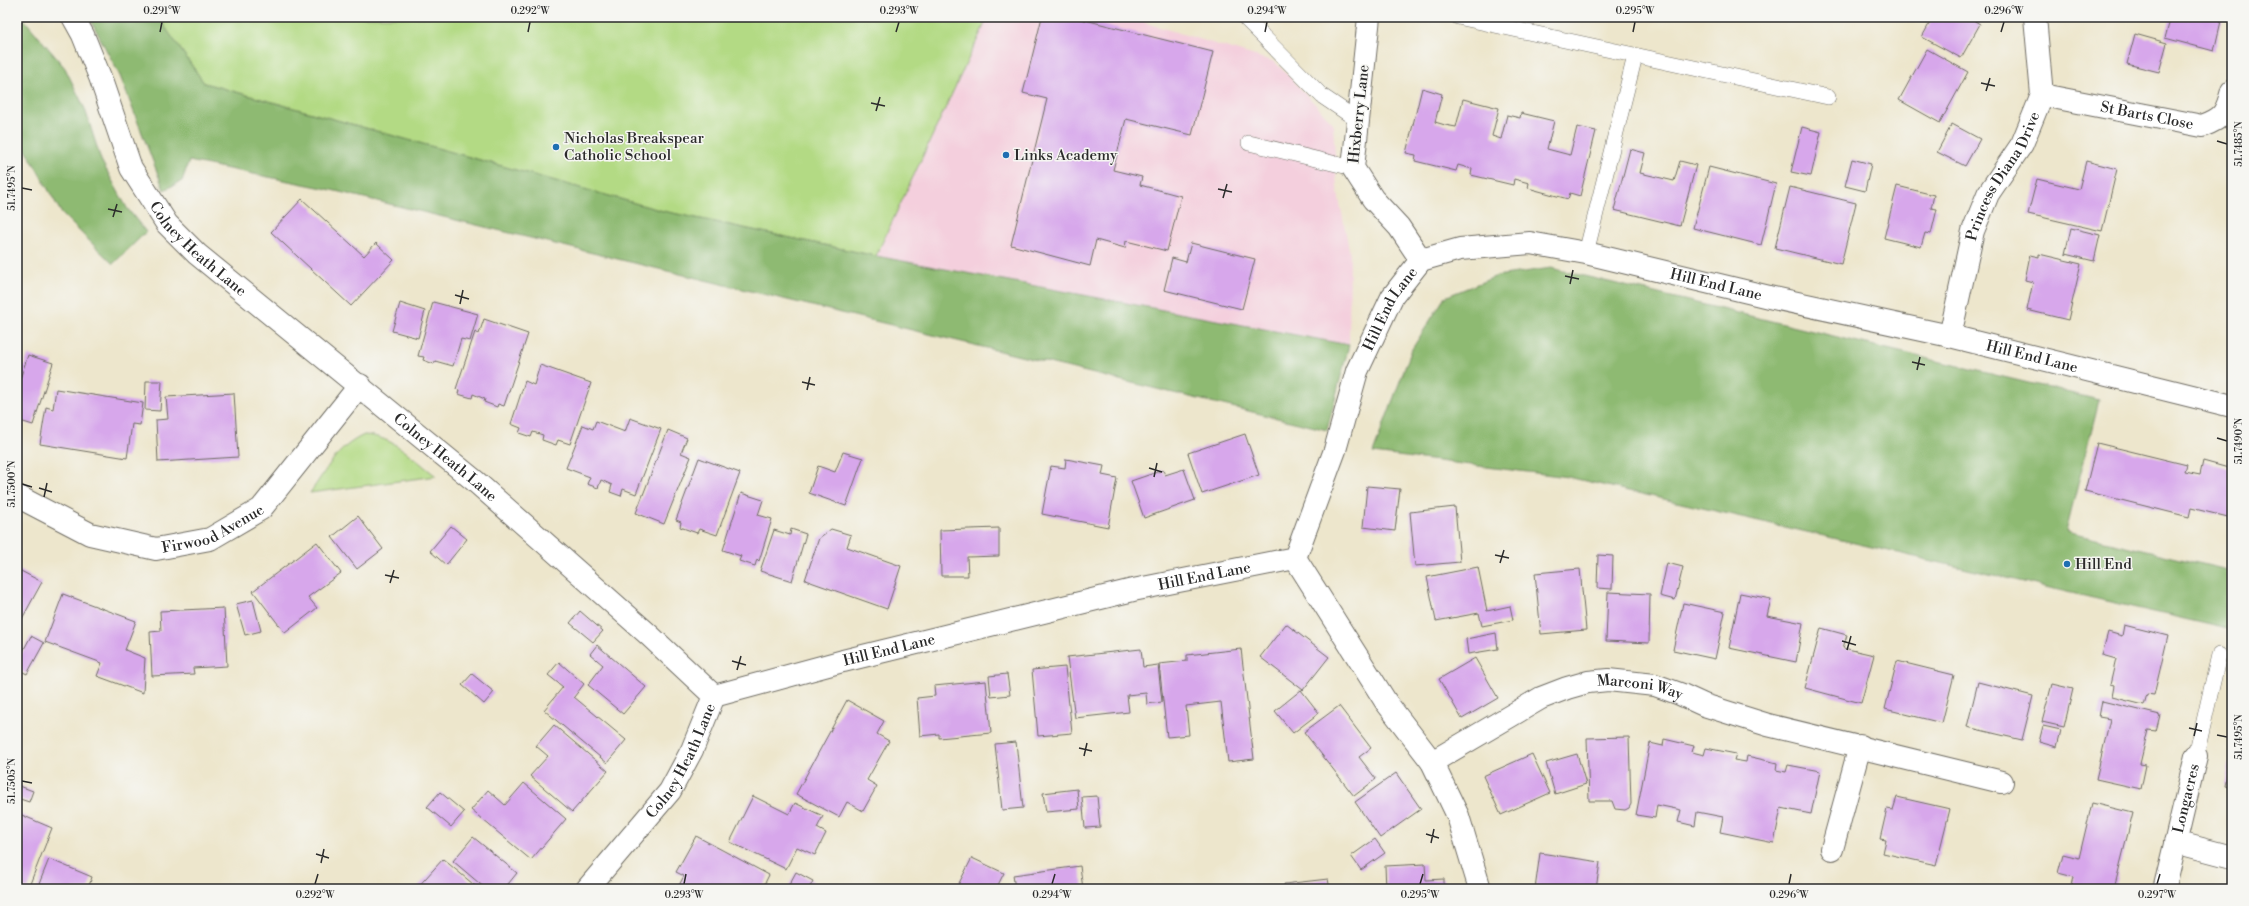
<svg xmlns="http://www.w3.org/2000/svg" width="2249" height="906" viewBox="0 0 2249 906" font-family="'Libre Bodoni',serif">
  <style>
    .built { fill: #f4cfdd }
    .green { fill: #b3da84; stroke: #6f8258 }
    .forest { fill: #8eba72; stroke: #5c724e }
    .building { fill: #d7a7eb }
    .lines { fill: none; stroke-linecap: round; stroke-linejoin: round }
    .service-casing { stroke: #6f6c63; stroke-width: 16 }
    .minor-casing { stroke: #6f6c63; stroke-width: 24 }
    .tertiary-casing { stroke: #6f6c63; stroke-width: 24 }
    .service { stroke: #fff; stroke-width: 15 }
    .minor { stroke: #fff; stroke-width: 22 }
    .tertiary { stroke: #fff; stroke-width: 22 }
    .ticks { fill: none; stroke: #2b2b2b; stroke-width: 1.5 }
    .poi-dot { fill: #1f6fb2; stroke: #f6f6f2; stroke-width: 1.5 }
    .labels { text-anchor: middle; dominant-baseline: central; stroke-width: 3; stroke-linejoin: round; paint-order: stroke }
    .street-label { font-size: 15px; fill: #2b2b2b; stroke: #f6f6f2 }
    .poi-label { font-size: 15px; fill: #2b2b2b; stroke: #f6f6f2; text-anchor: start }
    .neatline { fill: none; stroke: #2b2b2b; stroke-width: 1.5 }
    .ticks-label { font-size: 10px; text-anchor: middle; fill: #2b2b2b }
  </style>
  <rect width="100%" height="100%" fill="#f6f6f2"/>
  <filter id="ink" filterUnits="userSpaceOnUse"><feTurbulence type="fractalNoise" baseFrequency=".025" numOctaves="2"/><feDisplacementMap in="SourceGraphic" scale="8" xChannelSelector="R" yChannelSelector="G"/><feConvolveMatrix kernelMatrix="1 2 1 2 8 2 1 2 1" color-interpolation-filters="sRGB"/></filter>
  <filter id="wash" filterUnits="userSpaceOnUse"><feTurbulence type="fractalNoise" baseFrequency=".012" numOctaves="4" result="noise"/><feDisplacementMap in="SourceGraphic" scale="16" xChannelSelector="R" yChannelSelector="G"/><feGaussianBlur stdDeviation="0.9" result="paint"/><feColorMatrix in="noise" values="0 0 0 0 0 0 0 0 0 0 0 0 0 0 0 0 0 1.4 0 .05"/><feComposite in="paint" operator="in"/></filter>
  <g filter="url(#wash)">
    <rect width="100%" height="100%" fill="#ede6cc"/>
    <path class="built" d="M158,17H1137L1146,23L1275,62L1333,123L1337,188L1350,254L1349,345L876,256L663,211Z"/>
    <path class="green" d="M158,17H988L876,256L663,211L204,83Z
      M364,435C393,436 414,459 436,476L310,493C327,469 336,448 364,435Z"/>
    <path class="forest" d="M20,17H22L65,68L85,109L101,160L127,208L146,232L113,264L62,214L17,134V24Z
      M89,17H158L204,83L663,211L876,256L1349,345L1327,430L323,188L189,161L182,181L164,190L120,76Z
      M1551,268L2099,400L2066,532L2232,571V630L1568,477L1373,453L1412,349L1445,297L1497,276Z"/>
    <g id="blocks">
      <path class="building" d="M1042,17H1073L1213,52L1192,135L1126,119L1113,170L1142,177L1140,185L1181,196L1167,251L1126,241L1125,248L1096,240L1090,266L1011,245L1047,99L1023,93Z
        M1933,17H1968L1980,24L1961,58L1922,37Z
        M2171,17H2222L2214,51L2165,38Z
        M2135,34L2167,43L2159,72L2127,64Z
        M1927,49L1968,72L1940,123L1899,100Z
        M1422,88L1442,94L1435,122L1445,125L1456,127L1463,99L1499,108L1492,136L1501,139L1507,115L1520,118L1521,113L1554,121L1547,149L1570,155L1577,127L1596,131L1580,196L1570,193L1568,199L1528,188L1529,183L1514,179L1513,185L1471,175L1472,169L1458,165L1456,171L1415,161L1416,155L1406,153Z
        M1952,124L1980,139L1965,166L1937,152Z
        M1802,127L1821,132L1811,176L1791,172Z
        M1630,149L1645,153L1640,173L1674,181L1680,161L1696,165L1680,226L1614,210Z
        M1852,159L1871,164L1865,191L1845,186Z
        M2086,161L2117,169L2102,231L2028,214L2037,179L2079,189Z
        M1709,167L1776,184L1761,245L1693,228Z
        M1897,186L1934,195L1931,208L1937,209L1931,234L1925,233L1921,247L1884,238Z
        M1790,187L1856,203L1841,264L1775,248Z
        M302,199L364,256L376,243L394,260L351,306L271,232Z
        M2071,228L2100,235L2094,261L2065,254Z
        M1191,243L1255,259L1242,309L1164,290L1172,258L1186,262Z
        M2039,254L2081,264L2068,320L2027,310L2033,282L2025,280L2030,255L2039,257Z
        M433,302L478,314L470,341L461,339L453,366L435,361L434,364L423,360L424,357L418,356Z
        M400,303L425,311L418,338L392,331Z
        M484,319L528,334L504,406L498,404L497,407L484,402L485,399L473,394L472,398L458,394L459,390L456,389L475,332L479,334Z
        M28,355L53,363L33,425L17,420V378L20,379Z
        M540,365L591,383L570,444L558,440L556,445L542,440L543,435L533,432L531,437L519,433L521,428L511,424L525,381L534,385Z
        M146,381H162L160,411L145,410Z
        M56,389L143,403L140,425L132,424L127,458L40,444L46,407L53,409Z
        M234,393L238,457L158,462L156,420L168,419L166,397Z
        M630,418L661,429L636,494L623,489L621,496L610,492L612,485L601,480L598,488L587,484L590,477L566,468L583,425L593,429L596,421L625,432Z
        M668,430L687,438L681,453L691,457L664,524L636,513Z
        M1245,434L1259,475L1202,494L1188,453Z
        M2097,443L2187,465L2185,472L2200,475L2203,461L2232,469V518L2191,508L2189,517L2085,491Z
        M843,452L863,458L846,506L809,493L818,466L835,472Z
        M699,458L740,473L717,535L699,529L697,533L680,527L681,522L676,520Z
        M1066,459L1104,466L1102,475L1117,478L1108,527L1042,514L1051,466L1065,468Z
        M1184,469L1195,500L1144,518L1131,481L1163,470L1165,475Z
        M1367,486L1400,489L1395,531L1363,527Z
        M741,493L763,500L758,515L772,519L759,561L757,559L755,566L739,561L741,556L723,550Z
        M1455,507L1460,562L1415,566L1410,512Z
        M358,516L383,549L357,569L332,537Z
        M451,526L467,539L446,565L430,551Z
        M999,528V556L967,557L968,576H941L940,530Z
        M791,529L806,534L792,581L760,571L774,530L790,535Z
        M831,529L851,535L847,547L901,566L887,609L805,580L819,538Z
        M317,542L341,573L308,597L317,608L285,633L253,591Z
        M1598,555L1613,556L1612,589L1597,588Z
        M1667,563L1683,567L1675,600L1660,596Z
        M1478,567L1487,611L1510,606L1513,620L1482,626L1479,613L1436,621L1427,577Z
        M17,569L42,582L17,628Z
        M1580,569L1586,630L1541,634L1535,573Z
        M1608,592L1650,594L1649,643L1606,641Z
        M1740,593L1771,599L1767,616L1803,623L1796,662L1729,648Z
        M63,594L136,621L125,650L145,658L143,693L97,676L102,663L45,642Z
        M253,600L261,631L245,635L236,604Z
        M1683,603L1725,612L1715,659L1673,650Z
        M224,608L227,666L193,668L194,674L152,676L150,632L161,631L160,611Z
        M580,611L603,631L593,642L570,623Z
        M1286,624L1329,657L1303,690L1260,657Z
        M2124,625L2168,636L2154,695L2147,694L2144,705L2112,697L2114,686L2110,685L2116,659L2102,655L2108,632L2122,636Z
        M1821,628L1847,635L1843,648L1874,655L1861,703L1805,688Z
        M1496,633L1498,649L1468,654L1466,639Z
        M31,636L44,643L27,674L17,669V662Z
        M597,645L646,687L623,714L588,685L603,665L590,654Z
        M1141,649L1143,667L1158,665L1162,702L1147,704L1146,693L1127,695L1129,712L1075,718L1067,657Z
        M1241,649L1254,759L1228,762L1221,702L1186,706L1189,735L1167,737L1159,664L1187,661V655Z
        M1475,658L1498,698L1462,719L1439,679Z
        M1897,661L1954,675L1942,723L1885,709Z
        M559,662L584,684L574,697L626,740L607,763L544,710L563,687L548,675Z
        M1065,667L1072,733L1038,736L1032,670Z
        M472,674L494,692L484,704L462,685Z
        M1007,674L1010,695L991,697L989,676Z
        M986,681L991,733L939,738V734L920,736L917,698L935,696L934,686Z
        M1978,682L2033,696L2022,740L1967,727Z
        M2052,684L2073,689L2064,727L2042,722Z
        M1301,690L1319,713L1293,733L1275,711Z
        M847,700L884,721L877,734L889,741L867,780L877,786L863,811L847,802L839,817L796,794Z
        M2102,701L2160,715L2156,731L2148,730L2140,764L2146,765L2141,789L2096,779L2110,719L2099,717Z
        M1339,706L1371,748L1359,757L1376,779L1354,796L1304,732Z
        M554,725L608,771L572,812L530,776L548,756L536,746Z
        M2043,726L2061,730L2057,747L2039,742Z
        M1629,737L1631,804L1629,808L1625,810L1615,809L1612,801H1589L1587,738Z
        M1664,739L1694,746L1692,752L1704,755L1706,748L1736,754L1734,760L1746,762L1747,756L1777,763L1776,770L1786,772L1788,765L1820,771L1811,814L1781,808L1774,843L1720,832L1723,817L1697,812L1695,826L1678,822L1681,810L1657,805L1655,818L1636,815L1650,743L1663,746Z
        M1016,742L1023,808L1002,810L995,744Z
        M1532,754L1550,793L1501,815L1483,776Z
        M1577,754L1586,784L1555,794L1546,763Z
        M2230,762H2232V787L2225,785Z
        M1396,773L1421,809L1380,838L1355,802Z
        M524,783L566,819L531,860L471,810L488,790L505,805Z
        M17,785L33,791L29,802L17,798Z
        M1077,789L1079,809L1046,812L1043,793Z
        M440,792L464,812L451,827L427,807Z
        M753,796L789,814L795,803L823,816L817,828L826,833L815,855L797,847L786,869L730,842Z
        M1097,796L1100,827L1085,828L1082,797Z
        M1897,797L1950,809L1936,865L1883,853L1886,840L1880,839L1887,809L1893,810Z
        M2092,803L2133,813L2114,889H2071L2074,877L2058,873L2063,854L2079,858Z
        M17,813L52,828L28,889L17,886Z
        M696,836L769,875L762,889H677L684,876L676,872Z
        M473,837L517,873L504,889H486L453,861Z
        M1375,839L1385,853L1361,870L1351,856Z
        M1540,853L1600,862L1596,889H1535Z
        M972,858L1004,873L996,889H966L958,885Z
        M49,859L92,877L88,889H37Z
        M443,859L479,889H416Z
        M1425,864L1426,880L1444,879V889H1386L1385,866Z
        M1080,866L1083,889H1015L1013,875Z
        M796,872L813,881L809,889H797L789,885Z
        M1328,879L1330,889H1285L1284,884Z"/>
    </g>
  </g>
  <g filter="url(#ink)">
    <use href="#blocks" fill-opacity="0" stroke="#6f6c63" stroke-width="1"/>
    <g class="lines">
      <defs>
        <path id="service" d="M1244,17L1322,96L1359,121
          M1458,17L1828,97
          M1249,143L1353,168
          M1586,253L1635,56
          M2196,756L2219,655"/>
        <g id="minor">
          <path d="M1369,17L1353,168L1373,199L1399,227L1421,260"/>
          <path id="s1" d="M2042,95L2202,126C2224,118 2226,113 2232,91"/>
          <path id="s2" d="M1950,336L1973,231L1988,194L2022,144L2042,95L2035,17"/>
          <path id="s3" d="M17,496L90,534L156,549L210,539L261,509L360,385"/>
          <path d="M1295,558L1386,702L1432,762L1458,816L1480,889"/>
          <path id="s4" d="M1432,762L1541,698L1567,688L1588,682L1608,680L1655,685L1680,694L1704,705L1768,725L2002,782"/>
          <path d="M2175,842L2232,857"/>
          <path d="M1832,849L1860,746"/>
          <path id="s5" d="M2165,886L2196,756"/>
        </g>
        <g id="tertiary">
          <path id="s6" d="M73,17L83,35L100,77L131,168L167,224L197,254L475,481L649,635L714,696"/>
          <path id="s7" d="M714,696L843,661L1133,590L1295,558L1335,450L1357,371L1392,297L1421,260L1460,249L1530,243L1586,253L1769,297L1950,336L2232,406"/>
          <path id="s8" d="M587,889L670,791L692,750L714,696"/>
        </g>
      </defs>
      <use href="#service" class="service-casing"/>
      <use href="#minor" class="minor-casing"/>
      <use href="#tertiary" class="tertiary-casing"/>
      <use href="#service" class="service"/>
      <use href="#minor" class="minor"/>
      <use href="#tertiary" class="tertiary"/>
    </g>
  </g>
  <path class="ticks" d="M160,32L162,22M528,32L530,22M896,32L899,22M1265,32L1267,22M1633,32L1635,22M2001,32L2004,22M1981,83L1995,86M1986,91L1990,78M871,103L885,106M876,111L880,97M2217,141L2227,144M22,188L32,190M1218,189L1232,192M1223,198L1227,184M108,209L122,212M113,217L117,204M1565,276L1579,279M1570,284L1573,270M455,295L469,299M460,304L463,290M1912,362L1925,365M1917,370L1920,357M802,382L815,385M807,390L810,377M2217,438L2227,441M1149,468L1162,472M1154,477L1157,463M22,484L32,487M39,488L52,492M44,497L47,483M1495,555L1509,558M1500,563L1504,550M385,575L399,578M390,583L394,570M1842,641L1856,645M1847,650L1851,636M732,661L746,665M737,670L741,656M2189,728L2202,731M2217,735L2227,737M2194,736L2197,723M1079,748L1092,751M1084,756L1087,743M22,781L32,783M1426,834L1439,838M1431,843L1434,829M316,854L329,858M321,863L324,849M315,884L318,874M684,884L686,874M1052,884L1055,874M1420,884L1423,874M1789,884L1791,874M2157,884L2160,874"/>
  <g class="poi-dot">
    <circle cx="556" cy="147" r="4"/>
    <circle cx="1006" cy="155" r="4"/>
    <circle cx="2067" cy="564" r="4"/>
  </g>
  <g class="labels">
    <g class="street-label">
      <text transform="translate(1359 114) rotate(-84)">Hixberry Lane</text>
      <text stroke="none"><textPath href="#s1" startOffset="107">St Barts Close</textPath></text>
      <text stroke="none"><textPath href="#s2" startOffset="170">Princess Diana Drive</textPath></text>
      <text stroke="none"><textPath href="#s6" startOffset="268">Colney Heath Lane</textPath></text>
      <text stroke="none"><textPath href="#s7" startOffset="1225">Hill End Lane</textPath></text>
      <text stroke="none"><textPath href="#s7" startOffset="865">Hill End Lane</textPath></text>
      <text stroke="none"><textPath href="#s7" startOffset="1549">Hill End Lane</textPath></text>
      <text stroke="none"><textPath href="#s6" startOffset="592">Colney Heath Lane</textPath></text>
      <text stroke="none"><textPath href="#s3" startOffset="211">Firwood Avenue</textPath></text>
      <text stroke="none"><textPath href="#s7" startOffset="505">Hill End Lane</textPath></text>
      <text stroke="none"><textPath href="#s7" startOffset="181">Hill End Lane</textPath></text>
      <text stroke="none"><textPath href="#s4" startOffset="229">Marconi Way</textPath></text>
      <text stroke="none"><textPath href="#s8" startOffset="160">Colney Heath Lane</textPath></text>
      <text stroke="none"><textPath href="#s5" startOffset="90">Longacres</textPath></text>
    </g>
    <g class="poi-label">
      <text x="564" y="138">Nicholas Breakspear<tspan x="564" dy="17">Catholic School</tspan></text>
      <text x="1014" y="155">Links Academy</text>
      <text x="2075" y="564">Hill End</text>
    </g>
  </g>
  <rect width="2249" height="906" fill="none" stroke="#f6f6f2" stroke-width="44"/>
  <rect x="22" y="22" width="2205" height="862" class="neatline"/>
  <g class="ticks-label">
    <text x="162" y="14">0.291°W</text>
    <text x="530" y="14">0.292°W</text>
    <text x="899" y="14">0.293°W</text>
    <text x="1267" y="14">0.294°W</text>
    <text x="1635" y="14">0.295°W</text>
    <text x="2004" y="14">0.296°W</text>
    <text transform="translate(2238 144) rotate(-90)" y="4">51.7485°N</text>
    <text transform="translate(11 188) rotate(-90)" y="4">51.7495°N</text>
    <text transform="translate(2238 441) rotate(-90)" y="4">51.7490°N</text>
    <text transform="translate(11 484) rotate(-90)" y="4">51.7500°N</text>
    <text transform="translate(2238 737) rotate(-90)" y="4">51.7495°N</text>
    <text transform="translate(11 781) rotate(-90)" y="4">51.7505°N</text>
    <text x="315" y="898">0.292°W</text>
    <text x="684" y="898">0.293°W</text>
    <text x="1052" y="898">0.294°W</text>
    <text x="1420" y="898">0.295°W</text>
    <text x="1789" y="898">0.296°W</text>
    <text x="2157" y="898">0.297°W</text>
  </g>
</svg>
